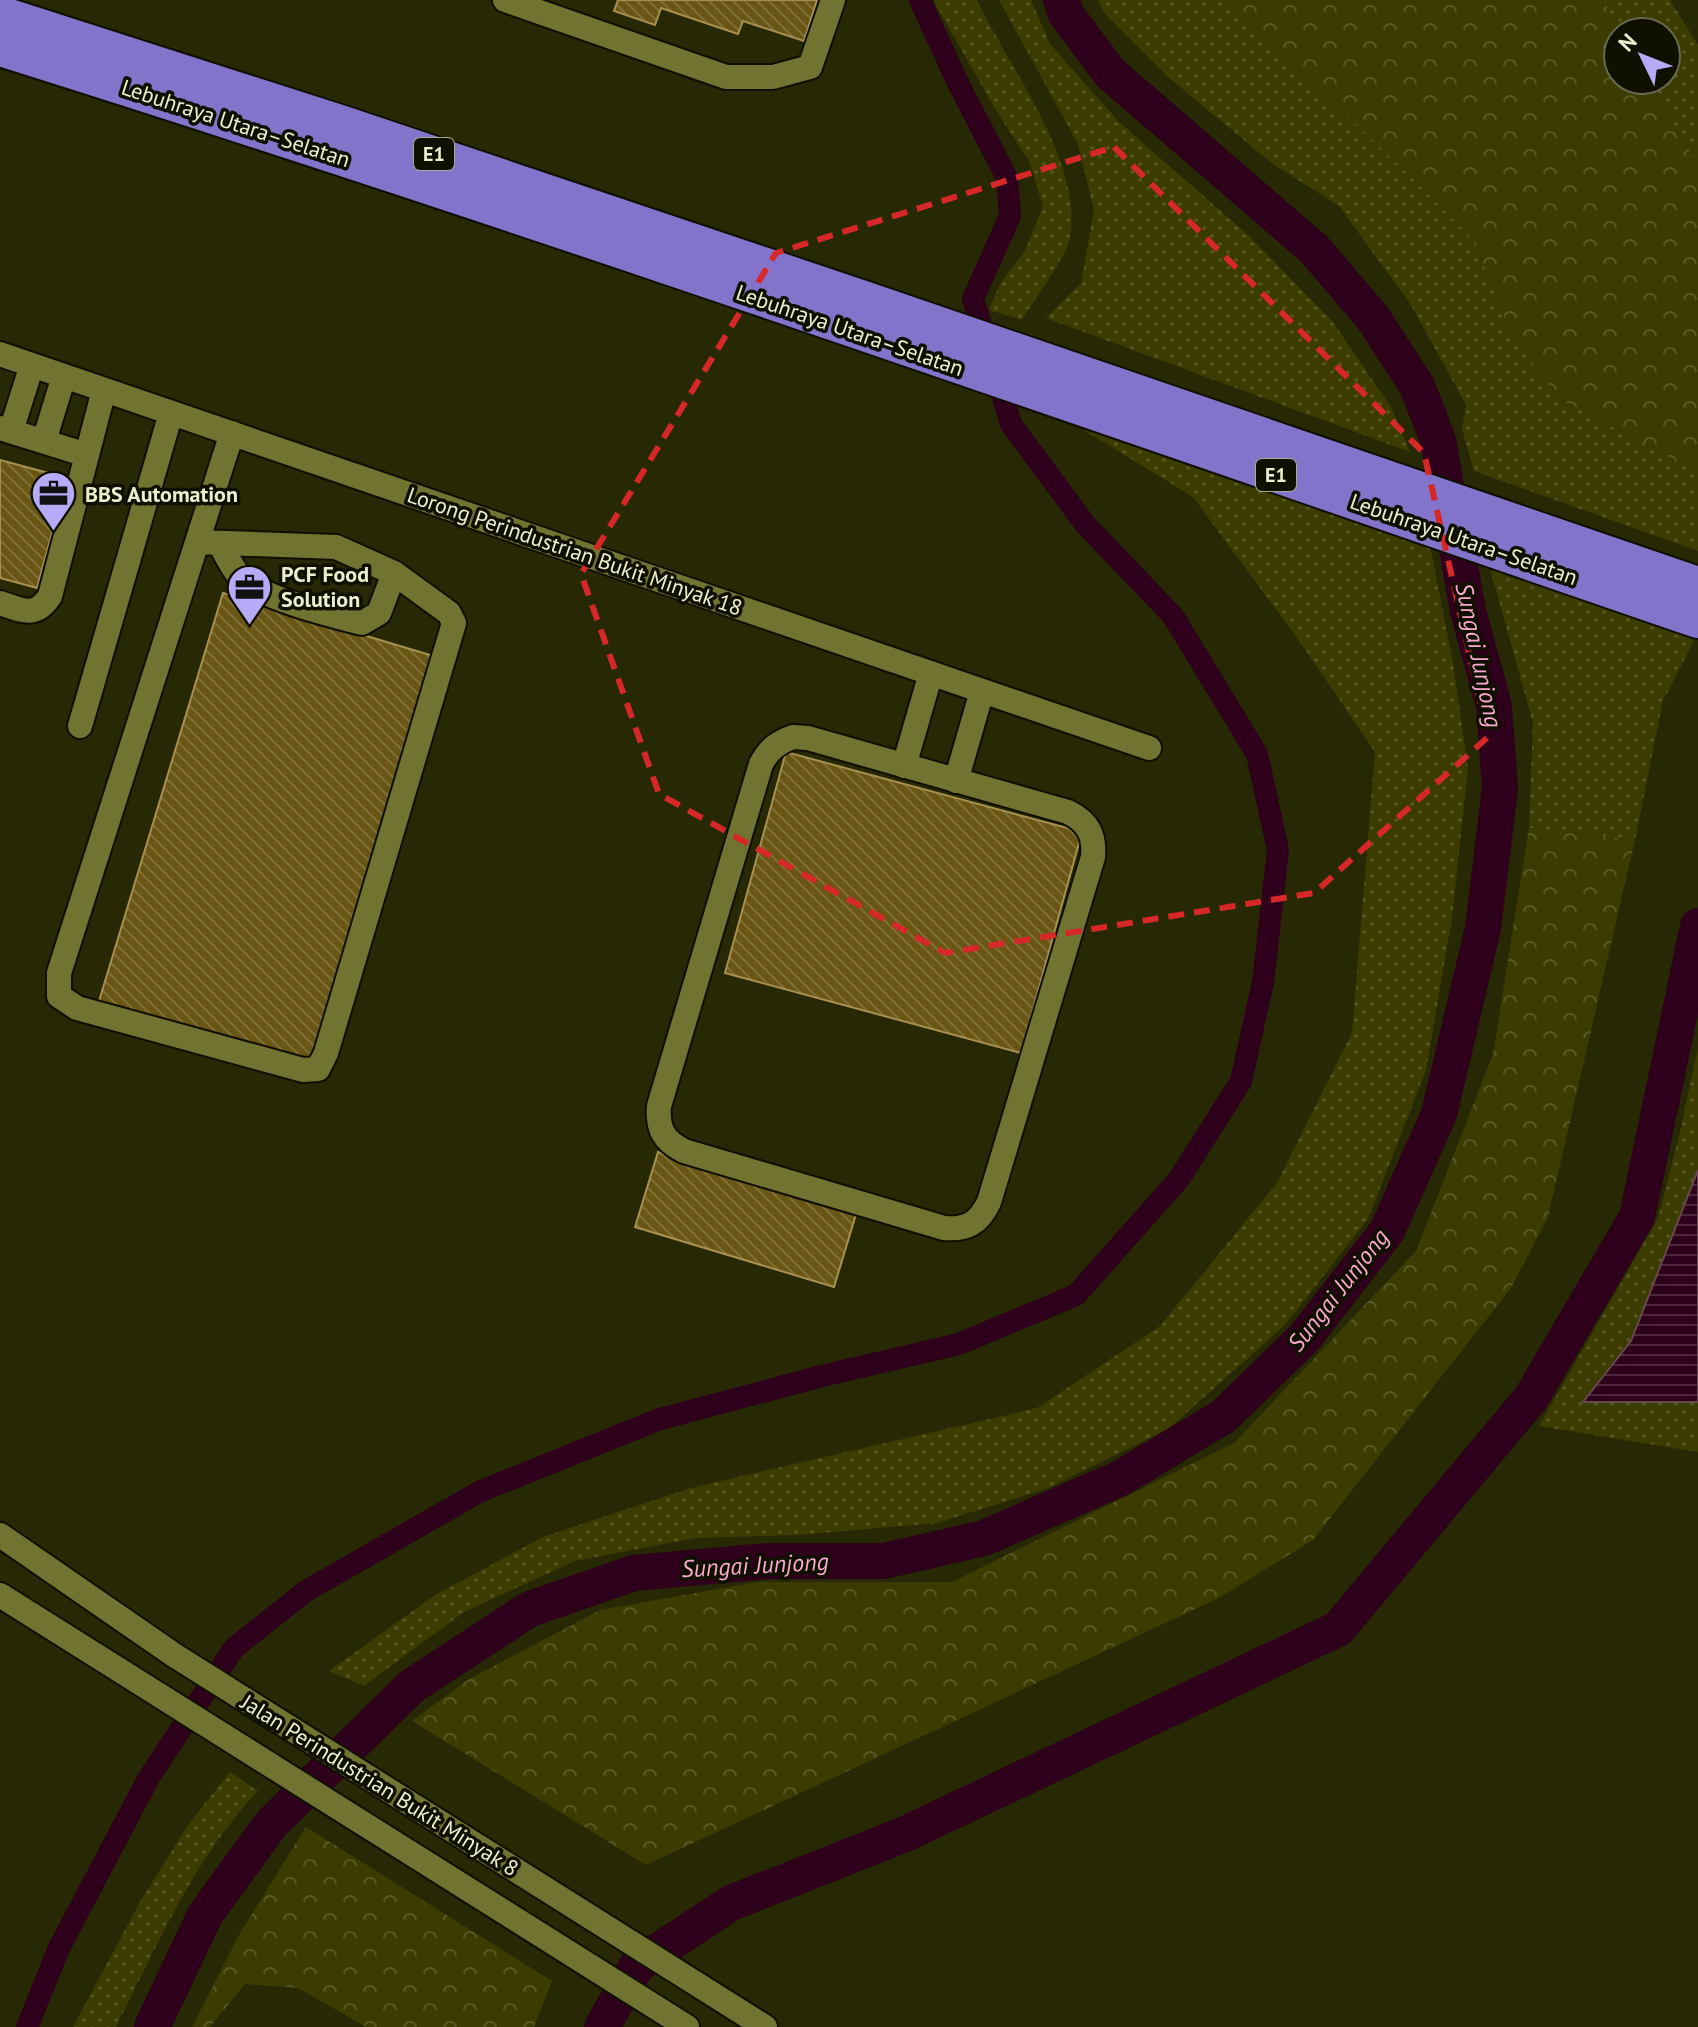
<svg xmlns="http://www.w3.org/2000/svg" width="1698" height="2027" viewBox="0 0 1698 2027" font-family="'PT Sans',sans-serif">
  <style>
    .green { fill: url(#green-dots) }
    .forest { fill: url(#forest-crowns) }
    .water { fill: url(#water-rules); stroke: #684850; stroke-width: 2 }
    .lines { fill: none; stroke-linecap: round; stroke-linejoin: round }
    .canal { stroke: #2f001b; stroke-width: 22 }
    .river { stroke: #2f001b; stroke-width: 36 }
    .building { fill: url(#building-back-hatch); stroke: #a89150; stroke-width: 2 }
    .minor-casing { stroke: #101000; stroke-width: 28 }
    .highway-casing { stroke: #101000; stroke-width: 40 }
    .minor { stroke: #717331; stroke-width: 24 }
    .highway { stroke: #8473cb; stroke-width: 36 }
    .marked { fill: none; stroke: #d62828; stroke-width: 6; stroke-dasharray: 16 10; stroke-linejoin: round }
    .labels { text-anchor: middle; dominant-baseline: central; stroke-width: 7; stroke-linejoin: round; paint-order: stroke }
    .shield { fill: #101000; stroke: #aaac90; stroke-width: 2 }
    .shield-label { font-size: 20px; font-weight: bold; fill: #ecefcd }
    .street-label { font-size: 22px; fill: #ecefcd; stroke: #101000 }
    .poi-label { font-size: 22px; font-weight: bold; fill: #ecefcd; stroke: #101000; text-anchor: start }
    .water-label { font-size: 24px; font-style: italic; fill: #fba8ce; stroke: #101000 }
  </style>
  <defs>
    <pattern id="green-dots" width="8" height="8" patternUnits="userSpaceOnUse" patternTransform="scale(2)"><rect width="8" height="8" fill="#3c3c00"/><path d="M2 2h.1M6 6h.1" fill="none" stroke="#585824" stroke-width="1.8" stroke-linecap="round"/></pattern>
    <pattern id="forest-crowns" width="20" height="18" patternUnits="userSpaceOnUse" patternTransform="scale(2)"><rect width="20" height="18" fill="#3c3c00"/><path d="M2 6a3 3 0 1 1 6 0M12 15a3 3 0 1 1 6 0" fill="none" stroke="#585824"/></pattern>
    <pattern id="water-rules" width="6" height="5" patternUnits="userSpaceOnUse" patternTransform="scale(2)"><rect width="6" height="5" fill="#2f001b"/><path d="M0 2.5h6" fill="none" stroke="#4d263b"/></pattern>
    <pattern id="building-back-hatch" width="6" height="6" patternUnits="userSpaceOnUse" patternTransform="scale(2)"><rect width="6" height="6" fill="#6a5614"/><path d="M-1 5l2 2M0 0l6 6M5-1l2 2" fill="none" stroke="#7f6f35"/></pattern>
  </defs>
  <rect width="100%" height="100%" fill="#272804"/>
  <path class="green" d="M933,0H977C1008,66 1087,167 1069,242C1065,258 1032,303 1022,320L989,310L1001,282L1025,251L1043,206L1029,161L997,112Z
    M999,0H1031L1050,44L1119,122L1248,235L1332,321L1391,407L1410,452L1046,318L1081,283L1094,210L1078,144Z
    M1098,0H1218L1300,71L1412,178L1475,242L1511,336L1561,400L1698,472V551L1474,471L1462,429L1466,405L1411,305L1339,206L1273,164L1168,77L1104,13Z
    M1603,0H1670L1698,45V165L1649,80H1666V32H1622Z
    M1086,423L1430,546L1453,663L1468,768L1452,918L1426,1070L1368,1219L1284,1326L1168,1429L1048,1488L937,1523L798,1535L695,1538L575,1561L464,1612L364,1686L329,1671L435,1595L543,1537L691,1488L1037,1408L1160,1326L1277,1183L1352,1033L1375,752L1300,642L1193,497L1084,430Z
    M1489,565L1698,633L1663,701L1635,840L1529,828L1533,723Z
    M1698,1047V1452L1539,1426L1658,1218L1680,1132Z
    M230,1772L258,1791C195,1857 157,1946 116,2027H73L140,1902L188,1825Z"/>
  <path class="forest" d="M1218,0H1603L1622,32H1618V80H1649L1698,165V472L1561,400L1511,336L1475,242L1412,178L1300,71Z
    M1529,828L1635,840L1548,1217L1511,1288L1313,1540L1219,1598L646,1865L412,1721L469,1679L600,1610L757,1582H952L1234,1443L1416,1251L1493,1054Z
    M306,1827L552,1981L534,2027H366L298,1988L245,1984L210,2027H192L240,1933Z"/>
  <path class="water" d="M1698,1170V1402H1583L1631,1341Z"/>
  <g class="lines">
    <path class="canal" d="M27,2027L59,1948L148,1779L234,1648L306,1591L479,1492L657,1420L822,1376L959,1344L1076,1295L1179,1179L1241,1081L1263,982L1278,850L1257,754L1173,616L1085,524L1011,424L973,299L1010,216L1007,178L957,81L920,0"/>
    <path class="river" d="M152,2027L205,1915L271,1824L412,1686L530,1609L634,1573L768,1561H884L984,1538L1121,1478L1224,1416L1305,1337L1387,1231L1439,1114L1483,928L1500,788L1494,706L1468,611L1438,440L1417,386L1373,318L1314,249L1110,73L1066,14L1061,0
      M602,2027L637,1965L731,1903L903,1835L1338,1629L1531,1398L1637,1217L1698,926"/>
  </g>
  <path class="building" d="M618,0H817L804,41L743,21L738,34L661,8L655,25L614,11Z
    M0,460L67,478L37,588L0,578Z
    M223,593L440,658L316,1066L99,1001Z
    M786,752L1082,832L1021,1053L725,973Z
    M658,1152L857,1211L834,1287L635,1227Z"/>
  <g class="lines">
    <defs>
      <path id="minor" d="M505,0L726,77H773L810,67L833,0
        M0,354L1149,748
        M0,428L87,455L50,596C35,619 22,610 0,603
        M11,431L32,365
        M44,441L64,376
        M87,455L104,390
        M197,542L336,547L394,573L449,613L454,623L326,1053L318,1069L303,1070L77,1008L59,996V973L232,433
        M220,544C226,555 232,568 240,577C257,597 335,616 362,623L379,613L394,573
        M80,726L171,413
        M793,737L808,738L1068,812C1088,822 1095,835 1093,857L989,1202C979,1223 967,1230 944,1228L684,1151C664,1141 657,1129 659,1106L761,764C769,749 777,743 793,737Z
        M904,766L931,673
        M956,781L982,691
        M0,1535L174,1655L765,2027
        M0,1595L687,2027"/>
      <path id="highway" d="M0,14L343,124L867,300L1698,585
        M0,48C570,227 1133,426 1698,620"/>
    </defs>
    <use href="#minor" class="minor-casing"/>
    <use href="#highway" class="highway-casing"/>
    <use href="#minor" class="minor"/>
    <use href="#highway" class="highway"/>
  </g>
  <path class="marked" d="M1114,147L1424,453L1488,737L1314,893L945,953L659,794L581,574L776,253Z"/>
  <defs>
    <symbol id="office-pin" viewBox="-11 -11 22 30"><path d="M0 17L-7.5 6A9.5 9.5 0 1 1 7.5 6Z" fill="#b7abf8" stroke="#101000"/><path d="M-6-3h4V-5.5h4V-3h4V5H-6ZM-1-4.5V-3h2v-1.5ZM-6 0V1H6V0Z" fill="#111"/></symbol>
  </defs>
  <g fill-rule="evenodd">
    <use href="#office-pin" x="28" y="468" width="51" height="69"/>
    <use href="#office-pin" x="224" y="562" width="51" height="69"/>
  </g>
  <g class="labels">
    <g class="shield">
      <rect x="414" y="138" width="40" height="32" rx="6"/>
      <rect x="1256" y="459" width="40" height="32" rx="6"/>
    </g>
    <g class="shield-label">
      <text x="434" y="154">E1</text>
      <text x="1276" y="475">E1</text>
    </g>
    <g class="street-label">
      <text transform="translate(236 123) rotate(18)">Lebuhraya Utara–Selatan</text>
      <text transform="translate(850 330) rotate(19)">Lebuhraya Utara–Selatan</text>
      <text transform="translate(1464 539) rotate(19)">Lebuhraya Utara–Selatan</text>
      <text transform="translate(575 551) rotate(19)">Lorong Perindustrian Bukit Minyak 18</text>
      <text transform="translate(380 1785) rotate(32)">Jalan Perindustrian Bukit Minyak 8</text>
    </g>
    <g class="poi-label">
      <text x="85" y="494">BBS Automation</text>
      <text x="281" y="574">PCF Food<tspan x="281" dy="25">Solution</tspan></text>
    </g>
    <g class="water-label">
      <text transform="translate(1479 655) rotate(78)">Sungai Junjong</text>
      <text transform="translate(1338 1290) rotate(-52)">Sungai Junjong</text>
      <text transform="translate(755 1565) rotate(-3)">Sungai Junjong</text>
    </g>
  </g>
  <g transform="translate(1642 56) rotate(313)"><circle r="38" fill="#101000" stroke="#686952" stroke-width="2"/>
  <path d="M0-6L14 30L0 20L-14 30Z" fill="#b7abf8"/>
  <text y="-12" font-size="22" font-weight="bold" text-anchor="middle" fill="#ecefcd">N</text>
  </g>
</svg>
